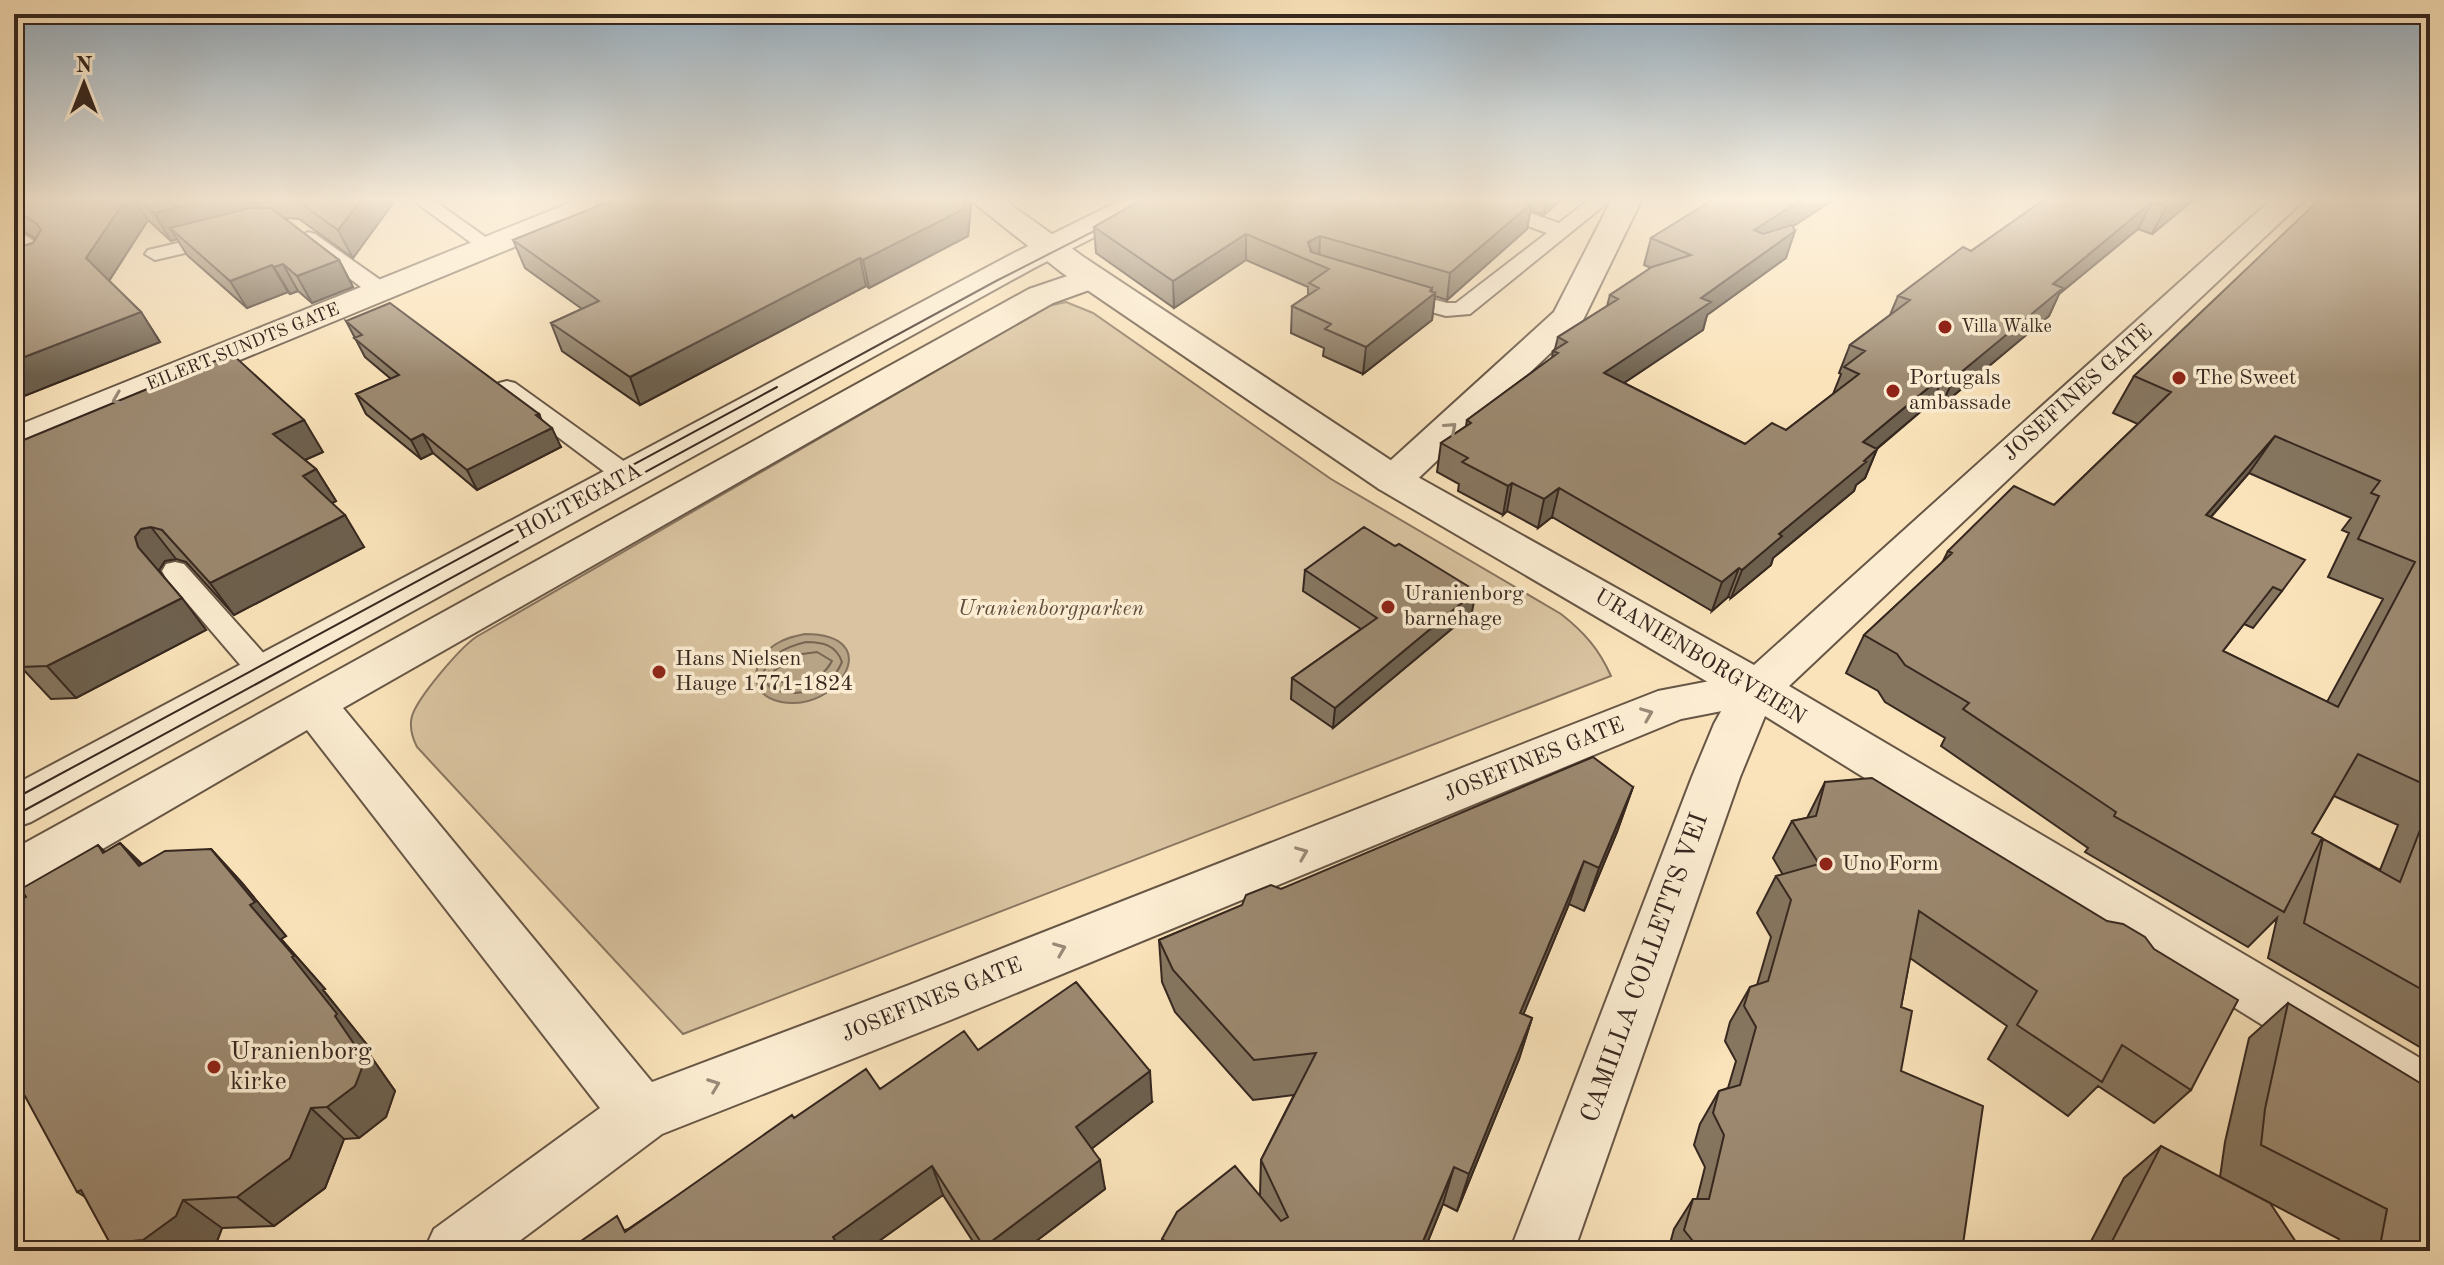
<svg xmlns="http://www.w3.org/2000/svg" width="2444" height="1265" viewBox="0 0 2444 1265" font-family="'Old Standard TT',serif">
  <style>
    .green { fill: #d9c3a0; stroke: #887560; stroke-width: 2 }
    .water { fill: #b7a385; stroke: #83715c; stroke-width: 2 }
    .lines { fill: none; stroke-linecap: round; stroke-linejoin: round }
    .shore { stroke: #766552; stroke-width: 2 }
    .service-casing { stroke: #675646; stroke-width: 4 }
    .minor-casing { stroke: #675646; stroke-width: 4 }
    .tertiary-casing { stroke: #675646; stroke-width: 4 }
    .service { fill: #fcedd2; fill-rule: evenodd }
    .minor { fill: #fcedd2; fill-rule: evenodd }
    .tertiary { fill: #fcedd2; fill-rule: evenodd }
    .tram { stroke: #36271f; stroke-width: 2 }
    .wall { fill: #867660; stroke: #36271f; stroke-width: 2; fill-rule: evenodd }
    .shaded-wall { fill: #6d604e; stroke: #36271f; stroke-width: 2 }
    .building { fill: #9c8970; stroke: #36271f; stroke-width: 2; fill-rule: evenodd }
    .oneway { stroke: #998a78 }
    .poi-dot { fill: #8f2418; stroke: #fcedd2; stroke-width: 3 }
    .labels { text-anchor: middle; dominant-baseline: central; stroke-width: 7; stroke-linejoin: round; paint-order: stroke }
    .far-poi-label { font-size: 18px; fill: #36271f; stroke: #fcedd2; text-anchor: start }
    .far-street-label { font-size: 18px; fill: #36271f; stroke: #fcedd2 }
    .poi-label { font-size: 22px; fill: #36271f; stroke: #fcedd2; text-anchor: start }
    .street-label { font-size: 22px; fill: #36271f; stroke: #fcedd2 }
    .park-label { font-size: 22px; font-style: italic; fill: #5f4e3f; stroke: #fcedd2 }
    .near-street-label { font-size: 26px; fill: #36271f; stroke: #fcedd2 }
    .near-poi-label { font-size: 26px; fill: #36271f; stroke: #fcedd2; text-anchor: start }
  </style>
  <rect width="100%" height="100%" fill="#fae3ba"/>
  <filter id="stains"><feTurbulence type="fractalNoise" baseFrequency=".0025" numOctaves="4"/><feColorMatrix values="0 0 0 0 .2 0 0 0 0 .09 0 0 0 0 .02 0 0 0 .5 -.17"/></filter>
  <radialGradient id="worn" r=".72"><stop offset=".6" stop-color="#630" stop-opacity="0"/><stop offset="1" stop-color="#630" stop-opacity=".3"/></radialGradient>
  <path class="green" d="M1066,302L1093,313L1331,479L1561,614C1584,632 1599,649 1611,676L683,1034L417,747C412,737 409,727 412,716C418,697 459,649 476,637L1048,306Z"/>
  <path class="water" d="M805,634C887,634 839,713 781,702C746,695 751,660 776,644C785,638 795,636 805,634Z"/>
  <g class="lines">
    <path class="shore" d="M806,642C823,642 836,645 842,662C829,692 800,698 771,689L762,676C769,655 785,647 806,642Z
      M817,652L832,661C820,683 795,690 773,678L774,671L795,655Z"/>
    <defs>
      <path id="service" d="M411,199H432L498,246L488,252L481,250Z
        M1462,199H1489L1559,223L1590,199H1612L1470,314L1446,316L1391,301L1388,296L1391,291L1399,290L1447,303H1456L1547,233L1465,203Z
        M14,228L55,255L58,259L47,272H33L30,268L36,260L14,244Z
        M308,232L315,234L389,286L392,291L389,296H373L301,242L298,238Z
        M221,233L228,235L231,239L228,243L155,260L145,254L148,250Z
        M507,381L515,383L636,470L639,476L636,482H618L499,393L495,388L499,383Z
        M175,562L184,564L274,665L278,673L274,681L264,684L254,681L166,578L162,571L166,564Z"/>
      <path id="minor" d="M579,199H620L616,205L14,453V427Z
        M1123,199H1161L1157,205L1034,268L31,822L14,828V785L1012,254Z
        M1612,199H1642L1581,324L1407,489L1393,493L1379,489L1373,480L1379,471L1554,312Z
        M1091,268L1103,271L1107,278L1103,285L1053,303L343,708L652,1082L909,985L1658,691L1757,672L1773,677L1780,689L1773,701L1681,719L948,1021L662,1134L506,1251H424L434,1229L600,1108L307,730L32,890L14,897V849L1029,289Z"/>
      <path id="tertiary" d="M969,199H1003L1085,258L1407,471L1754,665L2272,199H2305L1789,686L2430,1064V1124L2409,1116L1765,716L1740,777L1574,1251H1510L1692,777L1714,724L1730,695L1379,489L1061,272Z"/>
    </defs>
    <use href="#service" class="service-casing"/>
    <use href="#minor" class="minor-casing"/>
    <use href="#tertiary" class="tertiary-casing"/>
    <use href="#service" class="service"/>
    <use href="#minor" class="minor"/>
    <use href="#tertiary" class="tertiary"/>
    <path class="tram" d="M14,799L777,387
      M14,816L996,281L1157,199"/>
  </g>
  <path class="wall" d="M14,199H396L353,258L299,219L284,218L339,260L353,287L312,303L298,291L290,294L288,292L247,308L187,255L177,239L171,241L148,220L109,281L141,312L160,342L14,400V236L21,247L33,243L36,239L14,225Z
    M595,199H970L971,205L968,236L869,288L866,286L640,405L562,351L551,323L582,309L525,268L513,240L598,206Z
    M1143,199H1562L1544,215L1530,210L1527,229L1447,300L1435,296L1432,320L1363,374L1323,356L1324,348L1291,333L1292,306L1308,295V287L1246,260L1174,308L1096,253L1094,227Z
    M1714,199H1835L1793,226L1786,258L1707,315L1703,330L1624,383L1745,444L1786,430L1833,394L1841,374L1839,373L1850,345L1890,315L1898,296L1971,251L2045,199H2195L2152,234L2138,229L2059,294L2049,316L1941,406L1932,402L1877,449L1865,478L1856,485L1854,491L1773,558L1771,565L1731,598L1728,597L1712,611L1552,517L1538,528L1507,511L1503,515L1458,491L1459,484L1437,472L1441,443L1466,426L1467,420L1552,358L1553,351L1555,349L1558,337L1607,306L1610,295L1651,268L1644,265L1651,238Z
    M2430,199V1053L2268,958L2277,918L2248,947L2085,852L2088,848L1941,746L1945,738L1885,702L1878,691L1846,673L1864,635L1942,563L1948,551L2054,505L2138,424L2113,413L2134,376ZM2249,473L2351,518L2342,530L2349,533L2328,577L2383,599L2327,702L2223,651L2244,624L2253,628L2282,591L2211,517ZM2334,796L2398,825L2380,870L2312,833Z
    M346,321L539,414L541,419L561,447L477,490L433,453L421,459L366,414L356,394L391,379L365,357Z
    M14,444L323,452L305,460L316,469L336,501L332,503L364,547L234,615L186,562L176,559L165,561L159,570L161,574L206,630L76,698L51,699L21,667Z
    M1305,570L1472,612L1333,728L1291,699L1292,678L1361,629L1303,591Z
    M1825,782L2191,1090L2154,1123L2098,1086L2068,1116L1988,1059L2007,1026L1910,958L1901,1007V1071L1962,1251H1668L1674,1229L1693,1199H1697L1705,1167L1694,1145L1700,1124L1719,1091L1728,1088L1736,1061L1725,1041L1730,1022L1750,987L1757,985L1771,937L1757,913L1776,876L1783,875L1773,858L1792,821L1807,818Z
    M1633,787L1617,832L1584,911L1569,904L1523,1014L1532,1018L1519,1059L1457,1211L1443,1204L1424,1251H1163L1162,1239L1260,1195L1261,1160L1294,1095L1253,1100L1175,1012L1162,982L1159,940L1281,889Z
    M120,843L142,864L211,849L242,883L286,936L281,939L325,989L323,990L368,1046L365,1048L395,1091L386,1117L359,1138L344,1139L325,1188L274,1226L222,1228L216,1244L206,1251H123L110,1243L85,1197L77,1192L26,897L98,845L105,852Z
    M2288,1003L2430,1251H2337L2339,1239L2220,1177L2225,1142L2249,1038Z
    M978,1050L1152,1102L1092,1148L1105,1189L1023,1251H979L943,1195L865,1251H552L568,1250L628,1229L794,1118L880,1089Z
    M2161,1146L2302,1251H2086L2124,1178Z"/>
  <path class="shaded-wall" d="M126,199H134L148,220L105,287L86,258Z
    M210,199H254L264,217L170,228L177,239L171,241L154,213Z
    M362,199H396L353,258L338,230Z
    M965,199H970L971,205L968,236L869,288L863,260Z
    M1546,199H1562L1544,215Z
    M1803,199H1835L1746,257L1754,230Z
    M2177,199H2195L2152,234L2166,207Z
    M2152,202L2138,229L2059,294L2049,316L1941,406L1954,378L2053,284Z
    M1532,203L1527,229L1447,300L1450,273Z
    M1795,231L1786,258L1707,315L1703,330L1597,401L1604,373L1701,298Z
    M1246,234V260L1174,308L1173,281Z
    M14,236L31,260L14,268Z
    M1320,236L1319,262L1316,263L1308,242Z
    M860,258L866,286L640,405L630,377Z
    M339,260L353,287L312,303L297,276Z
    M283,264L298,291L290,294L274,267Z
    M272,265L288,292L247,308L230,281Z
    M1432,288L1431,296L1435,293L1432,320L1363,374L1366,347Z
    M141,312L160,342L14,400V361Z
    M1945,374L1932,402L1851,470L1863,442Z
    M539,414L546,431L552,428L561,447L477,490L467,470Z
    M304,420L323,452L293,465L273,434Z
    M423,434L433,453L421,459L411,440Z
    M2275,436L2249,473L2180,552L2206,515Z
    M1877,449L1865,478L1856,485L1854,491L1773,558L1771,565L1731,598L1742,570L1779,534Z
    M316,469L336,501L323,508L303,476Z
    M1512,483L1507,511L1503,515L1508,486Z
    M1559,488L1552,517L1538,528L1544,499Z
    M345,515L364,547L234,615L210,583Z
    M151,527L176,559L165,561L159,570L163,579L138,547L135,537L141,529Z
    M1739,568L1728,597L1712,611L1722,582Z
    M1476,591L1472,612L1333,728L1335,708Z
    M182,598L206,630L76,698L47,666Z
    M1633,787L1617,832L1584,911L1599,868Z
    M120,843L155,878L139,866Z
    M211,849L242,883L286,936L281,939L325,989L323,990L368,1046L365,1048L395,1091L386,1117L359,1138L327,1107L250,905Z
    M1584,861L1569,904L1507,1054L1520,1013Z
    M1532,1018L1519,1059L1457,1211L1469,1174Z
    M1150,1071L1152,1102L1081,1157L1076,1127Z
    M311,1108L344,1139L325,1188L274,1226L237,1197Z
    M1100,1160L1105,1189L1023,1251H985L984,1247Z
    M932,1166L943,1195L865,1251H840L833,1237Z
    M1454,1167L1443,1204L1424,1251H1419Z
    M183,1200L222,1228L216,1244L206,1251H159L143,1240Z"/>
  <path class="building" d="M14,199H126L86,258L141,312L14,361V249L33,243L41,230L37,224L14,209Z
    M138,199H210L154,213Z
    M295,199H362L338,230Z
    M610,199H965L964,209L863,260L860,258L630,377L551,323L599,301L513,240L613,200Z
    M1143,199H1519L1532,203L1450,273L1320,236L1308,242L1311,252L1432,288L1430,291L1435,293L1366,347L1325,329L1331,324L1292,306L1319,288L1309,283L1329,269L1246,234L1173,281L1094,227Z
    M1714,199H1803L1754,230L1763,234L1792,225L1795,231L1701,298L1711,302L1604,373L1745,444L1772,423L1786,430L1859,374L1844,367L1865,351L1850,345L1910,300L1898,296L1963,247L1971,251L2045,199H2177L2166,207L2152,202L2053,284L2063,288L1954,378L1945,374L1863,442L1877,449L1864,461L1866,462L1779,534L1782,536L1742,570L1739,568L1722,582L1559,488L1544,499L1512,483L1508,486L1462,462L1468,458L1441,443L1471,423L1467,420L1558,353L1553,351L1567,342L1558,337L1618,299L1610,295L1652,267L1691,255L1651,238Z
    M2320,199H2430V787L2358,754L2312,833L2322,838L2284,912L2114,816L2116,812L1963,709L1969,703L1905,665L1897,654L1864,635L1952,553L1948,551L2014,486L2054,505L2171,392L2134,376ZM2275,436L2380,481L2371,493L2379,496L2358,539L2415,562L2338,707L2223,651L2273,587L2282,591L2305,560L2206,515Z
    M250,208H271L339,260L297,276L283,264L274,267L272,265L230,281L170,228Z
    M390,303L539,414L536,415L552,428L467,470L423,434L411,440L356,394L399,375L354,338L362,335L346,321Z
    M232,354L304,420L273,434L316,469L303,476L345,515L210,583L162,530L151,527L141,529L135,537L138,547L182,598L47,666L21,667L14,657V444Z
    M1364,527L1395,546L1399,544L1476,591L1335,708L1292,678L1377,618L1305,570Z
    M1593,757L1633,787L1599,868L1584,861L1520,1013L1532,1018L1469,1174L1454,1167L1419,1251H1182L1162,1239L1177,1212L1235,1166L1281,1221L1288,1217L1261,1160L1316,1053L1254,1060L1173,970L1159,940L1242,905L1246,895L1271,885L1281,889Z
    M1872,778L2107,921L2123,924L2145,937L2154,949L2238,1000L2191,1090L2122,1045L2102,1082L2017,1025L2037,991L1919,911L1901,1007L1912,1011L1901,1071L1983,1106L1962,1251H1694L1696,1245L1684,1230L1693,1199H1709L1724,1135L1713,1113L1719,1091L1740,1085L1756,1027L1744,1006L1750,987L1768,981L1791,900L1776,876L1819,864L1792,821L1816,816L1825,782Z
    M2430,804V994L2304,923L2323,839L2400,882Z
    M120,843L139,866L165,851L211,849L255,902L250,905L294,956L292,957L337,1014L335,1016L365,1060L355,1086L327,1107L311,1108L290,1158L237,1197L183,1200L176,1216L143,1240L110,1243L81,1190L77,1192L14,1076V940L24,934L14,917V904L26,897L21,889L98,845L103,853Z
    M1076,982L1150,1071L1076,1127L1100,1160L984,1247L932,1166L833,1237L841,1251H552L555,1248L568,1250L617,1216L625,1232L792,1115L794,1118L866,1069L880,1089L964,1031L978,1050Z
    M2288,1003L2430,1089V1251H2379L2387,1209L2261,1145L2265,1109Z
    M2161,1146L2270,1203L2302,1251H2107Z"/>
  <defs><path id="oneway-chevron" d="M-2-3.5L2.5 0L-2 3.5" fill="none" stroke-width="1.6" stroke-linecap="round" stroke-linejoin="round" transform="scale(2)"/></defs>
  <g class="oneway">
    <use href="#oneway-chevron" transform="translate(118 399) rotate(158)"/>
    <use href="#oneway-chevron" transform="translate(1451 428) rotate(-42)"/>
    <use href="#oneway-chevron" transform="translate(1647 714) rotate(-22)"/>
    <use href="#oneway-chevron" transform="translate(1302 853) rotate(-22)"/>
    <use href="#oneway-chevron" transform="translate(1060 949) rotate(-22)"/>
    <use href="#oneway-chevron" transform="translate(714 1085) rotate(-21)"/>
  </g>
  <linearGradient id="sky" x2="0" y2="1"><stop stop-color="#94adc0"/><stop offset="0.53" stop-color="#fdf2e0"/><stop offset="1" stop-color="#fdf2e0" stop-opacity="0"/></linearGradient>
  <rect width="2444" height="376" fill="url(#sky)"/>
  <g class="poi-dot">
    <circle cx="1945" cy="327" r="8"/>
    <circle cx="2179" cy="378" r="8"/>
    <circle cx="1893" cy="391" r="8"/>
    <circle cx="1388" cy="607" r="8"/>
    <circle cx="659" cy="672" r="8"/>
    <circle cx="1826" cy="864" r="8"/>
    <circle cx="214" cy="1067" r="8"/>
  </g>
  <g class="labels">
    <g class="far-poi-label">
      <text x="1961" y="327">Villa Walke</text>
    </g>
    <g class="far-street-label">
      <text transform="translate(243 347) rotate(-22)">EILERT SUNDTS GATE</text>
    </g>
    <g class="poi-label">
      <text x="1909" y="378">Portugals<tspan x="1909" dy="25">ambassade</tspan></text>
      <text x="2195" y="378">The Sweet</text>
      <text x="1404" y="594">Uranienborg<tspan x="1404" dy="25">barnehage</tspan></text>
      <text x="675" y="659">Hans Nielsen<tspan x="675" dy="25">Hauge 1771-1824</tspan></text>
      <text x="1842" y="864">Uno Form</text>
    </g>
    <g class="street-label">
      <text transform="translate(2078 393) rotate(-42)">JOSEFINES GATE</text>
      <text transform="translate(579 502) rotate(-28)">HOLTEGATA</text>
      <text transform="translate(1700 657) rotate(31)">URANIENBORGVEIEN</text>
      <text transform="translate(1534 760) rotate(-22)">JOSEFINES GATE</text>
      <text transform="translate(932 1000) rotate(-22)">JOSEFINES GATE</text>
    </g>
    <g class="park-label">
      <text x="1051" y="609">Uranienborgparken</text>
    </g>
    <g class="near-street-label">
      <text transform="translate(1645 968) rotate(-70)">CAMILLA COLLETTS VEI</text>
    </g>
    <g class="near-poi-label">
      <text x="230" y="1052">Uranienborg<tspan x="230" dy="30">kirke</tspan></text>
    </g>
  </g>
  <rect width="2444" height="1265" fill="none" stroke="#fae3ba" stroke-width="48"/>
  <rect x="16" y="16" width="2412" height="1233" fill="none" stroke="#36271f" stroke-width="4"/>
  <rect x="24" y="24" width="2396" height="1217" fill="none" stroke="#36271f" stroke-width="2"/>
  <g transform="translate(84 84)" stroke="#fcedd2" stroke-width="6" paint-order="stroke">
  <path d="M0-6L14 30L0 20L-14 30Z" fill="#36271f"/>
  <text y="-12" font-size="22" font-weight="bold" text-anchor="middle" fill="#36271f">N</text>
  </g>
  <rect width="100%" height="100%" filter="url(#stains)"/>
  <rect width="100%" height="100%" fill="url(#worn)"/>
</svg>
